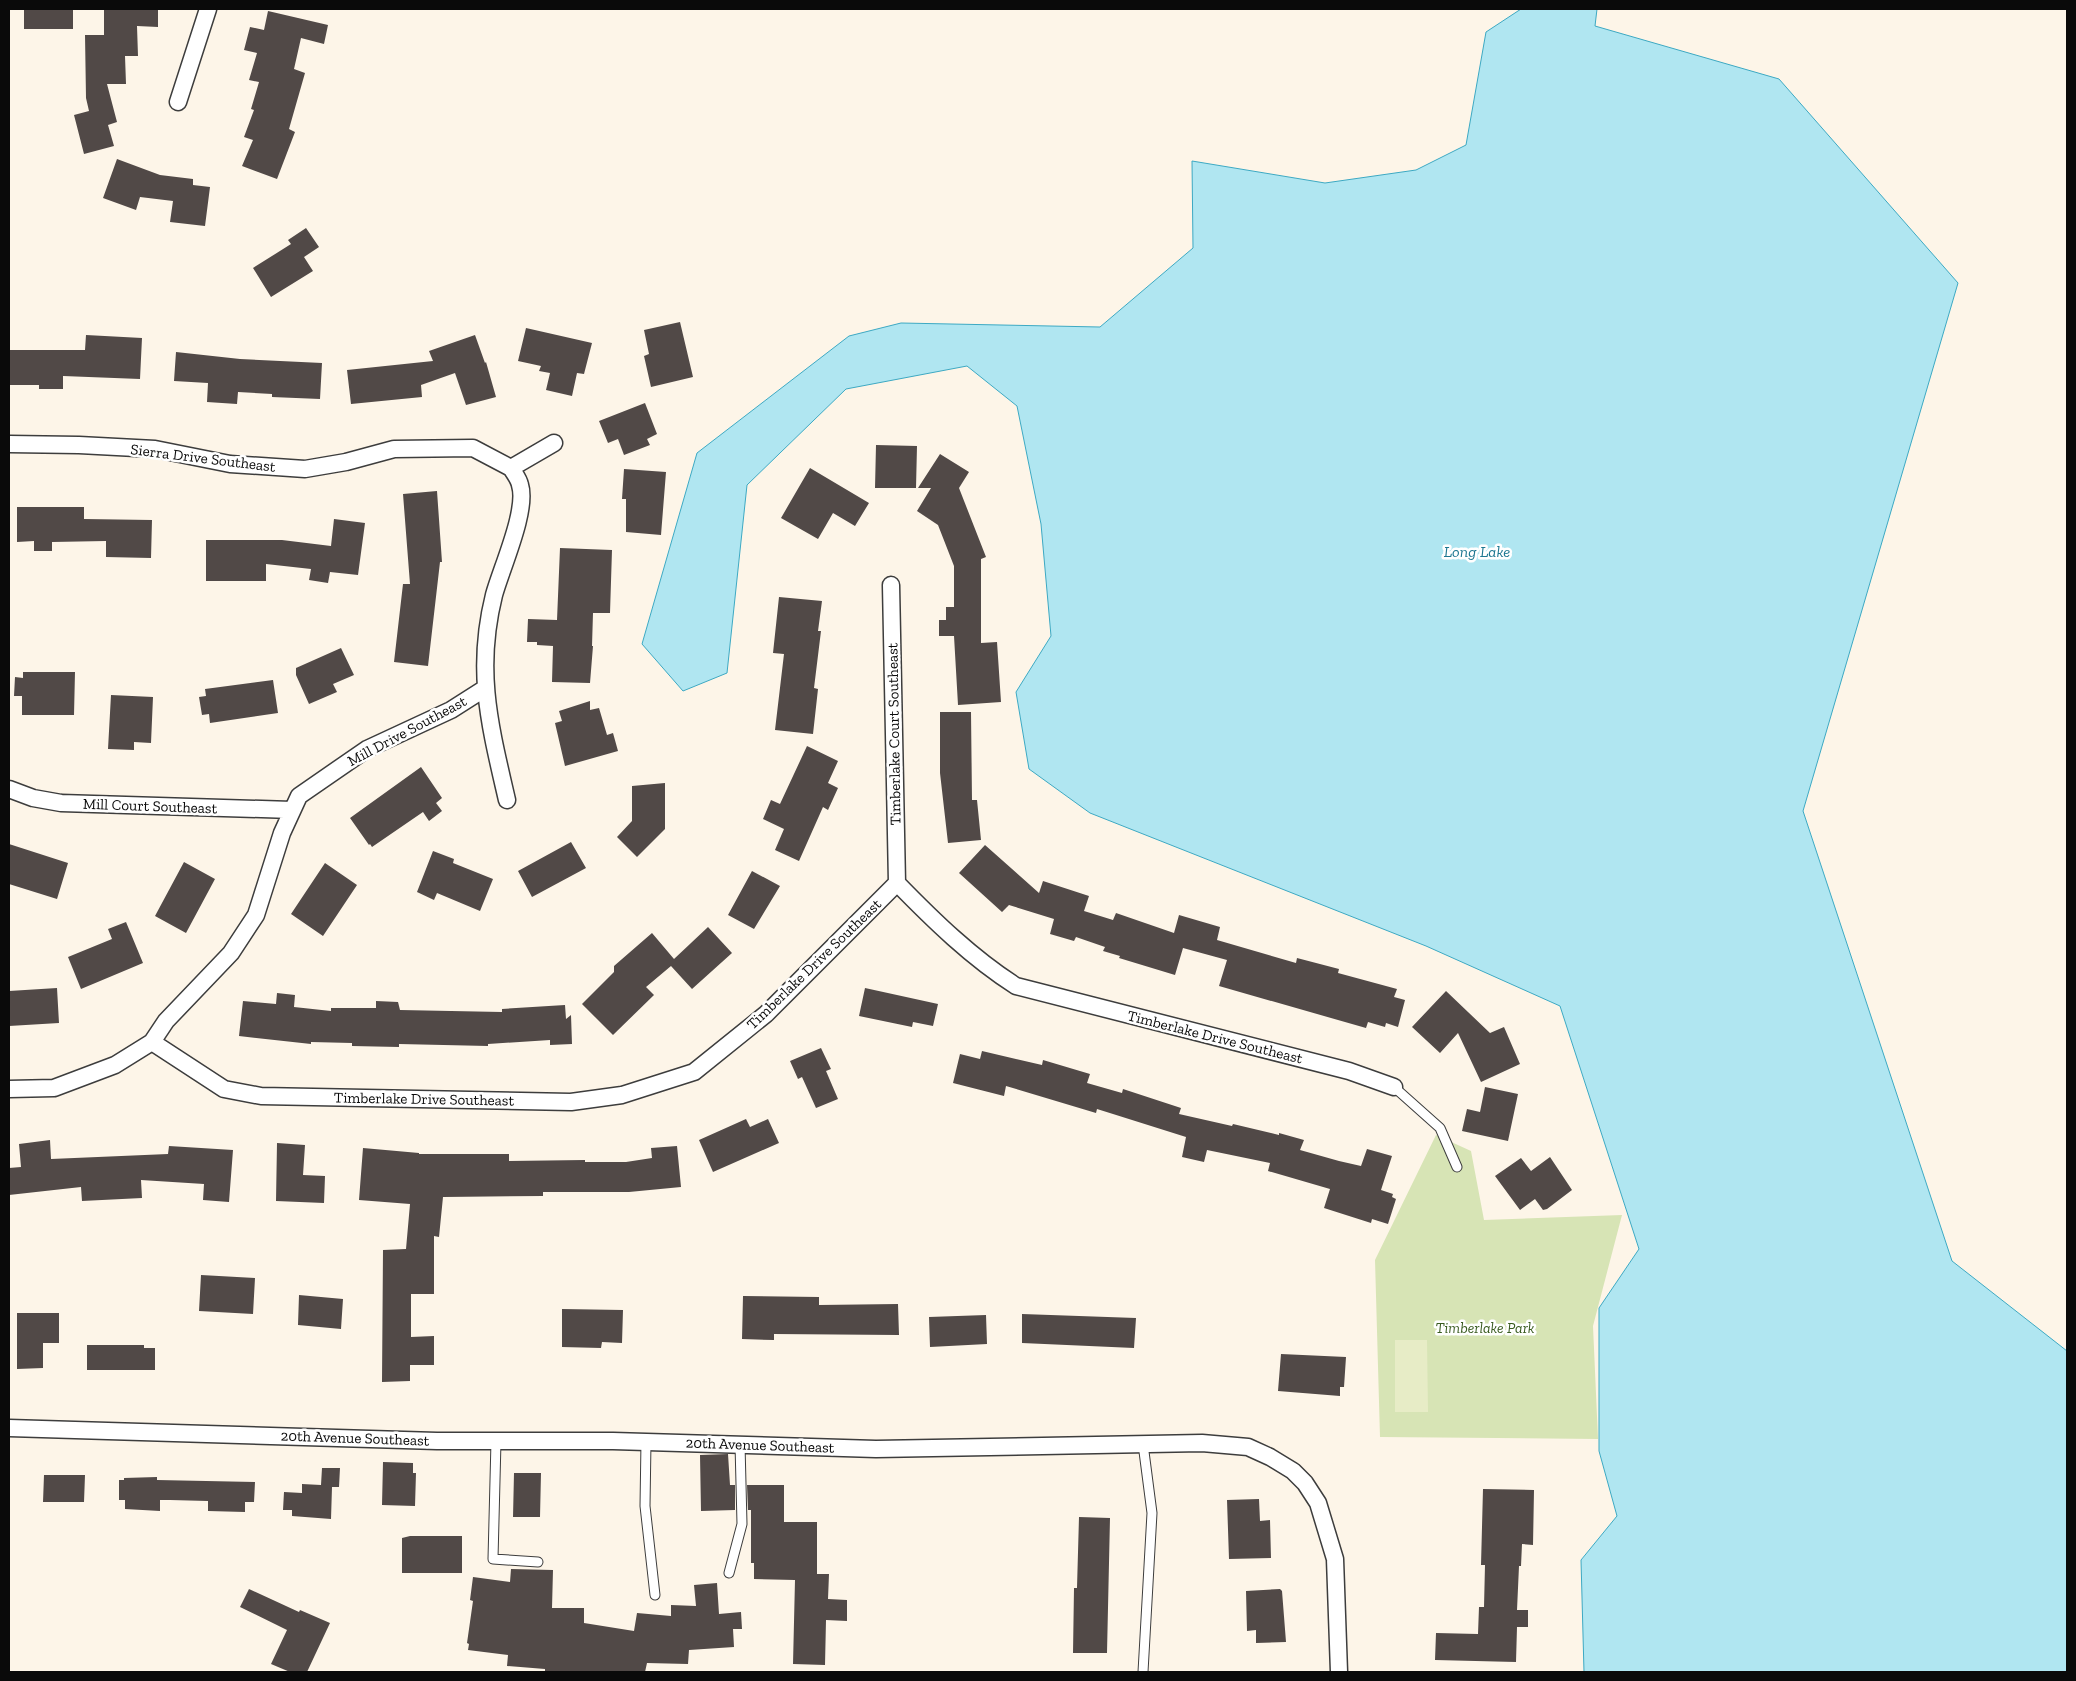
<svg xmlns="http://www.w3.org/2000/svg" width="2076" height="1681" viewBox="0 0 2076 1681" font-family="'Zilla Slab',serif">
  <style>
    .green { fill: #d7e4b5 }
    .pitch { fill: #e7ecc6 }
    .water { fill: #b0e6f1; stroke: #3da9c3 }
    .building { fill: #514947 }
    .lines { fill: none; stroke-linecap: round; stroke-linejoin: round }
    .lane-casing { stroke: #3d3d3d; stroke-width: 11 }
    .street-casing { stroke: #3d3d3d; stroke-width: 19 }
    .lane { stroke: #fff; stroke-width: 9 }
    .street { stroke: #fff; stroke-width: 16 }
    .labels { text-anchor: middle; dominant-baseline: central; stroke-width: 5; stroke-linejoin: round; paint-order: stroke }
    .street-label { font-size: 15px; fill: #0a0a0a; stroke: #fff }
    .park-label { font-size: 15px; font-style: italic; fill: #395b20; stroke: #fff }
    .water-label { font-size: 16px; font-style: italic; fill: #1d7791; stroke: #fff }
  </style>
  <rect width="100%" height="100%" fill="#fdf5e8"/>
  <path class="green" d="M1436,1135L1471,1151L1484,1220L1622,1215L1593,1326L1598,1439L1380,1437L1375,1260Z"/>
  <path class="pitch" d="M1395,1340H1427L1428,1412H1395Z"/>
  <path class="water" d="M1521,9H1597L1595,26L1779,79L1958,283L1803,811L1952,1261L2067,1351V1672H1584L1581,1560L1617,1516L1599,1451V1308L1639,1249L1560,1006L1426,946L1090,813L1029,769L1016,692L1051,636L1041,524L1017,406L967,366L846,389L747,485L727,673L683,691L642,644L697,453L849,336L901,323L1100,327L1193,248L1192,161L1325,183L1416,170L1466,145L1486,32Z"/>
  <path class="building" d="M24,9H73V29H24Z
    M104,9H158V27L137,26L138,56H125L126,84H107L117,122L108,125L114,146L84,154L74,115L89,111L86,98L85,35H104Z
    M268,11L328,25L324,44L301,38L294,69L305,73L289,129L295,132L277,179L242,166L253,140L244,137L254,110L251,109L259,82L249,80L257,53L244,50L250,27L264,30Z
    M117,159L160,175L193,179V185L210,187L205,226L170,222L173,201L140,197L136,210L103,198Z
    M306,228L319,247L304,257L313,271L271,297L253,268L291,244L288,240Z
    M680,322L693,377L651,387L644,356L649,354L644,330Z
    M526,328L592,343L584,374L577,373L572,396L546,390L550,373L539,371L541,366L518,361Z
    M86,335L142,338L140,379L63,376V389H39V385H9V350H85Z
    M475,335L485,363L486,362L496,397L466,405L455,373L421,385L422,397L351,404L347,370L433,361L429,351Z
    M176,352L240,359L322,363L320,399L272,397V394L238,392L237,404L207,402L208,383L174,381Z
    M645,403L657,434L647,439L650,445L624,455L618,439L608,443L599,421Z
    M876,445L917,446L916,488H875Z
    M940,454L969,472L959,488L986,557L981,559V643L997,642L1001,702L958,705L954,636H939V620H946V607H954V566L938,525L917,511L931,488H918Z
    M810,468L869,503L855,526L833,513L818,539L781,518Z
    M624,469L666,472L661,535L626,532V499H622Z
    M437,491L442,562H440L428,666L394,662L403,584H410L403,494Z
    M17,507H84V519L152,520L151,558L106,557V541L52,542V551H34V541L17,542Z
    M334,519L365,523L358,575L330,572L328,583L309,580L311,569L266,564V581H206V540H282L331,546Z
    M560,548L612,550L610,613H593L592,646H593L590,683L552,682L553,646L537,645V642H527L528,619L557,620Z
    M779,597L822,601L818,631H821L814,688L818,689L813,734L775,730L784,654L773,653Z
    M341,648L354,675L333,684L337,692L309,704L296,675V668Z
    M23,672H75L74,715H22V696H14L15,677L23,678Z
    M273,680L278,713L210,723L209,714L202,715L199,697L206,696L205,689Z
    M111,695L153,697L151,743L134,742V750L108,749Z
    M590,701V710L599,708L607,735L613,733L618,751L565,766L555,723L562,721L559,711Z
    M940,712H971L972,800H977L981,840L948,843L940,773Z
    M807,746L838,761L828,783L838,788L828,810L823,807L799,861L775,850L784,829L763,819L771,800L780,804Z
    M421,767L442,798L436,803L442,811L429,821L423,812L372,847L370,844L369,845L350,818Z
    M665,783V829L637,857L617,837L632,821V786Z
    M571,842L586,868L532,897L518,871Z
    M9,844L68,863L57,899L9,884Z
    M985,845L1039,893L1043,881L1089,896L1084,911L1113,920L1116,913L1174,933L1179,915L1220,927L1217,940L1296,963L1297,958L1339,969L1338,973L1397,989L1394,997L1405,1000L1398,1027L1386,1023L1385,1027L1368,1022L1366,1028L1219,986L1227,960L1183,948L1175,975L1119,958L1120,956L1103,951L1105,947L1076,937L1074,941L1050,934L1054,919L1009,905L1002,912L959,873Z
    M433,851L454,859L453,863L493,879L480,911L437,893L434,900L417,892Z
    M184,862L215,879L186,933L155,916Z
    M325,863L357,885L323,936L291,914Z
    M752,871L780,886L754,929L728,915Z
    M126,922L143,963L81,989L68,957L112,939L108,929Z
    M708,927L732,953L692,989L671,966L646,987L654,995L613,1035L582,1004L614,972V966L652,933L674,959Z
    M57,988L59,1023L9,1026V991Z
    M865,988L938,1004L933,1026L913,1022L912,1027L859,1016Z
    M1446,991L1490,1033L1504,1027L1520,1064L1481,1082L1458,1033L1440,1053L1412,1027Z
    M277,993L295,995L294,1007L331,1011V1008H376V1001L398,1002L400,1010L502,1012V1009L565,1005L566,1019L571,1015L572,1044L550,1045V1040L488,1044V1046L399,1044V1047L352,1046V1043L311,1042V1044L239,1036L243,1001L276,1004Z
    M821,1048L831,1069L826,1071L838,1099L816,1108L802,1077L798,1079L790,1061Z
    M982,1051L1042,1065L1043,1060L1090,1074L1087,1083L1122,1093L1123,1089L1181,1108L1179,1114L1232,1126L1233,1124L1279,1135V1133L1304,1140L1300,1150L1339,1161L1361,1166L1367,1149L1392,1156L1381,1190L1393,1194L1392,1197L1396,1199L1388,1224L1372,1219L1371,1223L1324,1208L1330,1189L1268,1171L1270,1163L1207,1150L1204,1162L1182,1157L1186,1137L1113,1114L1097,1109L1096,1113L1006,1086L1004,1096L953,1083L960,1054L980,1059Z
    M1485,1087L1518,1094L1508,1141L1462,1131L1467,1109L1480,1112Z
    M746,1119L750,1127L768,1119L779,1143L713,1172L699,1140Z
    M50,1140L51,1159L168,1154L169,1146L233,1150L229,1202L203,1200L204,1184L141,1180L142,1198L82,1201L81,1187L9,1195V1168L21,1167L19,1144Z
    M277,1143L305,1145L303,1175L325,1176L324,1203L276,1201Z
    M677,1146L681,1187L629,1192H543V1196L443,1197L439,1237L434,1236V1294H411V1337L434,1336V1365H410V1381L382,1382L383,1250L406,1249L410,1204L359,1200L363,1148L419,1153V1154H509V1161L585,1160V1162H626L652,1158L651,1148Z
    M1550,1157L1572,1190L1547,1209L1543,1210L1535,1199L1520,1210L1495,1176L1521,1158L1531,1171Z
    M201,1275L255,1278L253,1314L199,1311Z
    M299,1295L343,1299L341,1329L298,1325Z
    M743,1296L819,1297V1305L898,1304L899,1335L774,1334V1340L742,1339Z
    M562,1309L623,1310L622,1343L602,1342L601,1348L562,1347Z
    M17,1313H59V1343H43V1368L17,1369Z
    M1022,1314L1136,1318L1134,1348L1022,1343Z
    M986,1315L987,1344L930,1347L929,1317Z
    M87,1345H144V1348H155V1370H87Z
    M1281,1354L1346,1357L1344,1387H1340V1396L1278,1391Z
    M728,1454L730,1485H735V1510L701,1511L700,1455Z
    M383,1462L413,1463V1473H416L415,1506L382,1505Z
    M322,1468H340L339,1487H332L331,1519L292,1516V1510H283L284,1492L302,1493V1484L321,1485Z
    M514,1473H541L540,1517H513Z
    M44,1475H85L84,1502H43Z
    M157,1477V1480L255,1482L254,1502H245V1512L208,1511V1501L170,1500H160V1511L125,1509V1500H119V1480H124V1478Z
    M747,1485H784V1522H817V1574H829L828,1599L847,1600V1621L826,1620L825,1665L793,1664L795,1580L754,1579V1563H751V1510H748Z
    M1483,1489L1534,1490L1533,1545L1522,1544L1521,1566H1519L1517,1610H1528V1627H1517L1516,1662L1435,1660L1436,1633L1478,1634L1479,1607H1484L1485,1565H1481Z
    M1259,1499L1260,1521L1270,1520L1271,1558L1229,1559L1227,1500Z
    M1079,1517L1110,1518L1107,1653H1073L1074,1588H1077Z
    M410,1536H462V1573H402V1538Z
    M511,1569L553,1570L552,1608H584V1623L634,1631L637,1613L671,1616V1605L696,1606L694,1585L717,1583L719,1614L741,1612L742,1629H733L734,1647L689,1650L688,1664L647,1663L645,1672H545V1669L507,1666L508,1655L468,1650L469,1644L467,1643L473,1601L470,1600L473,1577L510,1582Z
    M249,1589L299,1612L300,1610L330,1623L307,1672H290L271,1664L287,1630L240,1607Z
    M1280,1589L1282,1591L1286,1642L1256,1643V1630L1247,1631L1246,1591Z"/>
  <g class="lines">
    <defs>
      <path id="lane" d="M1394,1087L1440,1128L1457,1167
        M496,1441L493,1559L538,1562
        M646,1442L645,1506L655,1595
        M729,1573L742,1524L740,1444
        M1143,1672L1152,1513L1143,1444"/>
      <path id="street" d="M178,102L208,9
        M9,444L79,445L155,449L230,464L305,469L346,462L394,449L473,448L511,468
        M511,468L554,443
        M891,585L897,883
        M9,789L33,798L61,803L292,810
        M507,800C490,726 475,671 494,595C501,569 528,510 520,485C519,479 514,473 511,468
        M897,883C933,920 972,958 1016,986L1349,1071L1394,1087
        M152,1042L166,1021L231,953L256,915L282,833L299,796L367,749L451,710L484,689
        M9,1089L54,1088L115,1065L152,1042L224,1089L261,1096L571,1102L622,1095L694,1072L766,1014L897,883
        M9,1428L437,1441H613L876,1449L1202,1443L1248,1447L1270,1457L1293,1471L1305,1483L1318,1503L1335,1559L1339,1672"/>
    </defs>
    <use href="#lane" class="lane-casing"/>
    <use href="#street" class="street-casing"/>
    <use href="#lane" class="lane"/>
    <use href="#street" class="street"/>
  </g>
  <g class="labels">
    <g class="street-label">
      <text transform="translate(203 458) rotate(7)">Sierra Drive Southeast</text>
      <text transform="translate(407 731) rotate(-28)">Mill Drive Southeast</text>
      <text transform="translate(894 734) rotate(-91)">Timberlake Court Southeast</text>
      <text transform="translate(150 806) rotate(2)">Mill Court Southeast</text>
      <text transform="translate(814 964) rotate(-44)">Timberlake Drive Southeast</text>
      <text transform="translate(1215 1037) rotate(14)">Timberlake Drive Southeast</text>
      <text transform="translate(424 1099) rotate(1)">Timberlake Drive Southeast</text>
      <text transform="translate(355 1438) rotate(2)">20th Avenue Southeast</text>
      <text transform="translate(760 1445) rotate(2)">20th Avenue Southeast</text>
    </g>
    <g class="park-label">
      <text x="1485" y="1328">Timberlake Park</text>
    </g>
    <g class="water-label">
      <text x="1477" y="551">Long Lake</text>
    </g>
  </g>
  <rect width="2076" height="1681" fill="none" stroke="#0a0a0a" stroke-width="20"/>
</svg>
